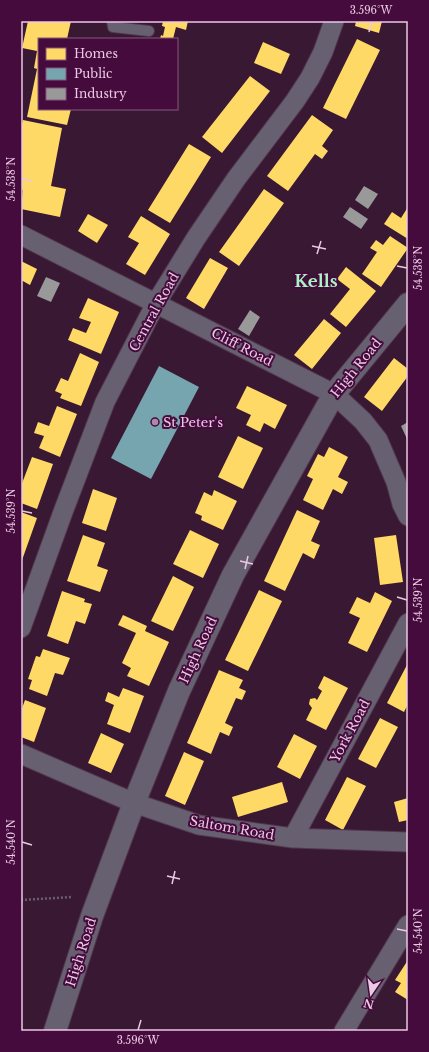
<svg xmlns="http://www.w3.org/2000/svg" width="429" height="1052" viewBox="0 0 429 1052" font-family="'Libre Baskerville',serif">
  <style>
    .homes { fill: #ffd966 }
    .public { fill: #76a5af }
    .industry { fill: #999 }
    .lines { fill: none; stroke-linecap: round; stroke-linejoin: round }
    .service-casing { stroke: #52374d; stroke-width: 12 }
    .minor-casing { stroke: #52374d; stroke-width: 21 }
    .tertiary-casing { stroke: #52374d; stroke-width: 24 }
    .path { stroke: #6a5e6f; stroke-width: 2.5; stroke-dasharray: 2 2; stroke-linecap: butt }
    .service { stroke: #676071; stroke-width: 10 }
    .minor { stroke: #676071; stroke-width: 19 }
    .tertiary { stroke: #676071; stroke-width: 22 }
    .ticks { fill: none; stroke: #ebc8e3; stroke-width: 1.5 }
    .poi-dot { fill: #ac8aa5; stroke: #450b3d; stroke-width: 1.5 }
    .labels { text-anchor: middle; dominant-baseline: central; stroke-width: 4; stroke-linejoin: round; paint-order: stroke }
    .street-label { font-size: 13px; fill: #ebc8e3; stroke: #450b3d }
    .poi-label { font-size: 13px; fill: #ebc8e3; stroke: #450b3d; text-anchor: start }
    .district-label { font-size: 17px; font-weight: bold; fill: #aaf4c3; stroke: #450b3d }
    .neatline { fill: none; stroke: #ebc8e3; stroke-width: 1.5 }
    .ticks-label { font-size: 10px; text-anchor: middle; fill: #ebc8e3 }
  </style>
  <rect width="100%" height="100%" fill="#381833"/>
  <path class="homes" d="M28,21H71L67,39H39V109H71L67,125L27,117L37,69L34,68L37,51L22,48Z
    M163,21H188L186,30L176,27L173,39H160L161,35L163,36L165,27L162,26Z
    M356,21H382L379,33L355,26Z
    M357,39L380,50L346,119L323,108Z
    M263,42L290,54L281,74L254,63Z
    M250,76L270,91L222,153L202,137Z
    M312,115L333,130L322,146L328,151L322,159L315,154L288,191L267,176Z
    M23,120L62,128L51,186L66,189L60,217L21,209L23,190L21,189V128Z
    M189,144L211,157L170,223L148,210Z
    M264,189L284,203L239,266L219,252Z
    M408,207V239L384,224L392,212L401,218Z
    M88,214L108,225L97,243L78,231Z
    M141,216L170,234L145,275L126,264L139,243L128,237Z
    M390,236L408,248L381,287L362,274L377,252L370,248L376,240L383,245Z
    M210,258L228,268L204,309L186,298Z
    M21,261L37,269L30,285L21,280Z
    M346,267L376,291L346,327L330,314L350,289L337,279Z
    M88,298L119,312L101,354L68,340L73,328L86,333L91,322L79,318Z
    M324,319L341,333L312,369L294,355Z
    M80,353L99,362L81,406L60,398L62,394L55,391L61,378L68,381Z
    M394,358L408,369V376L382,411L364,397Z
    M247,386L287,405L275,429L264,423L260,432L246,425L251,415L236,408Z
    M57,406L77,414L60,457L39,448L44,436L34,433L38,422L49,426Z
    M238,436L263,448L243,489L218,477Z
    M329,447L348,457L338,477L348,482L342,494L333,489L323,510L303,500L313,479L307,476L318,454L324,457Z
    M32,457L53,464L37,509L21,503V486Z
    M93,489L117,498L106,531L82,523Z
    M214,490L237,501L223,530L201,520L202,516L195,513L204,492L212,496Z
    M297,510L320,521L311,541L320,545L314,559L303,553L285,591L264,581Z
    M21,512L37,518L21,563Z
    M190,530L219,544L203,578L173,564Z
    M83,535L105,543L97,566L108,570L100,592L67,581Z
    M396,535L403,582L380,585L374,538Z
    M173,576L194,587L173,631L151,621Z
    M259,590L282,601L248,671L225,660Z
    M62,591L85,599L84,602L92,604L85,624L76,621L68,644L47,636Z
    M375,592L392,601L367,652L348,643L360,618L349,613L357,597L370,603Z
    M123,615L147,626L145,631L169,642L149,686L127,676L131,668L122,663L136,633L118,625Z
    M43,649L70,658L63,675L55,673L47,696L29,689L32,680L28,679L36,656L40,657Z
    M408,663V704L404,712L387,703Z
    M219,670L243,680L239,688L246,691L242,700L236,698L225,723L233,727L229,736L220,732L211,754L187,743Z
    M324,676L348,688L326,730L306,720L312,708L309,704L310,699L315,698L317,700L322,691L318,688Z
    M123,688L144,696L130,733L107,724L114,705L105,701L108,692L119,697Z
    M25,700L46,708L34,742L21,737V711Z
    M380,718L398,727L376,768L358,759Z
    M101,733L124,744L111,773L88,763Z
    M294,734L317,746L300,779L277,767Z
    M184,752L204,761L185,805L165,796Z
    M347,777L366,786L343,830L325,820Z
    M282,782L288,802L238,817L232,797Z
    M408,798V820L399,822L394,802Z
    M408,960V1000L395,992L401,983L395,980Z"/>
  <path class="public" d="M159,366L199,387L151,479L111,458Z"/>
  <path class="industry" d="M364,186L378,194L368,209L355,200Z
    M350,207L368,219L361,229L343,217Z
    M46,277L60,283L51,302L37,296Z
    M250,310L260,317L249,336L238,329Z
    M408,422V441L401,426Z"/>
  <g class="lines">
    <defs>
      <path id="service" d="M112,21L113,27L149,31"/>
      <path id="minor" d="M21,235L334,394L363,421L378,440L396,482L402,504L408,516
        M21,628L63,512L105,402L156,303L196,238L236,179L295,101L310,78L323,52L334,21
        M21,754L134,803L199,825L293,838L408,842
        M293,838L408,623
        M344,1031L408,925"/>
      <path id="tertiary" d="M55,1031L92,916L134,803L179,691L233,575L334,394L408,304"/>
    </defs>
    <use href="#service" class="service-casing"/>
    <use href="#minor" class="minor-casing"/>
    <use href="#tertiary" class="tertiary-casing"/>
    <path class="path" d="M21,900L73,897"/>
    <use href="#service" class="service"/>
    <use href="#minor" class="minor"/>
    <use href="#tertiary" class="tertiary"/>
  </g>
  <path class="ticks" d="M369,32L371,22M22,179L32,181M312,246L326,249M317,254L321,241M397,266L407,268M22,511L32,513M240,561L253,564M245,569L248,556M397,597L407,600M22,842L32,845M167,876L180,879M172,884L175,871M397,929L407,931M138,1030L141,1020"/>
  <circle class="poi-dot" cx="155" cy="422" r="4"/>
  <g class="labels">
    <g class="street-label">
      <text transform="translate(154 312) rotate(-61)">Central Road</text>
      <text transform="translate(242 347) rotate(27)">Cliff Road</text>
      <text transform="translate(356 368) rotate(-51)">High Road</text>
      <text transform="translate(198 650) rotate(-65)">High Road</text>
      <text transform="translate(350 731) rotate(-62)">York Road</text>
      <text transform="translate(232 828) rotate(10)">Saltom Road</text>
      <text transform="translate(81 952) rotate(-72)">High Road</text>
    </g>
    <g class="poi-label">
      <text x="163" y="422">St Peter's</text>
    </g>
    <g class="district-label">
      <text x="316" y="281">Kells</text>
    </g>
  </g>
  <rect width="429" height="1052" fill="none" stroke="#450b3d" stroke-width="44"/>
  <rect x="38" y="38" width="140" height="72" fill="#450b3d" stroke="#87577f"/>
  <rect x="46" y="48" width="20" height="12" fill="#ffd966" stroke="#87577f"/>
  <text x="74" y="58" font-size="12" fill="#ebc8e3">Homes</text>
  <rect x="46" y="68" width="20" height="12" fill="#76a5af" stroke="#87577f"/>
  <text x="74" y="78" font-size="12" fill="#ebc8e3">Public</text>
  <rect x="46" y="88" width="20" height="12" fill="#999999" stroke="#87577f"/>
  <text x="74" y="98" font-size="12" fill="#ebc8e3">Industry</text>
  <g transform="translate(371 994) rotate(193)" stroke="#450b3d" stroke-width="3" paint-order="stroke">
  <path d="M0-3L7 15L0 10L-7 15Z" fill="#ebc8e3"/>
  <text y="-6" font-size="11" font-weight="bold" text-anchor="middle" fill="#ebc8e3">N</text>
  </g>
  <rect x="22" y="22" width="385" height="1008" class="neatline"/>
  <g class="ticks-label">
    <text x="371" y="14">3.596°W</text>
    <text transform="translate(11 179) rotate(-90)" y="4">54.538°N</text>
    <text transform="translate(418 268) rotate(-90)" y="4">54.538°N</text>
    <text transform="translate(11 511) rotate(-90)" y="4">54.539°N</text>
    <text transform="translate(418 600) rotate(-90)" y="4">54.539°N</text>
    <text transform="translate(11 842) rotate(-90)" y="4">54.540°N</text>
    <text transform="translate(418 931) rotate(-90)" y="4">54.540°N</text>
    <text x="138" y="1044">3.596°W</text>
  </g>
</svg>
